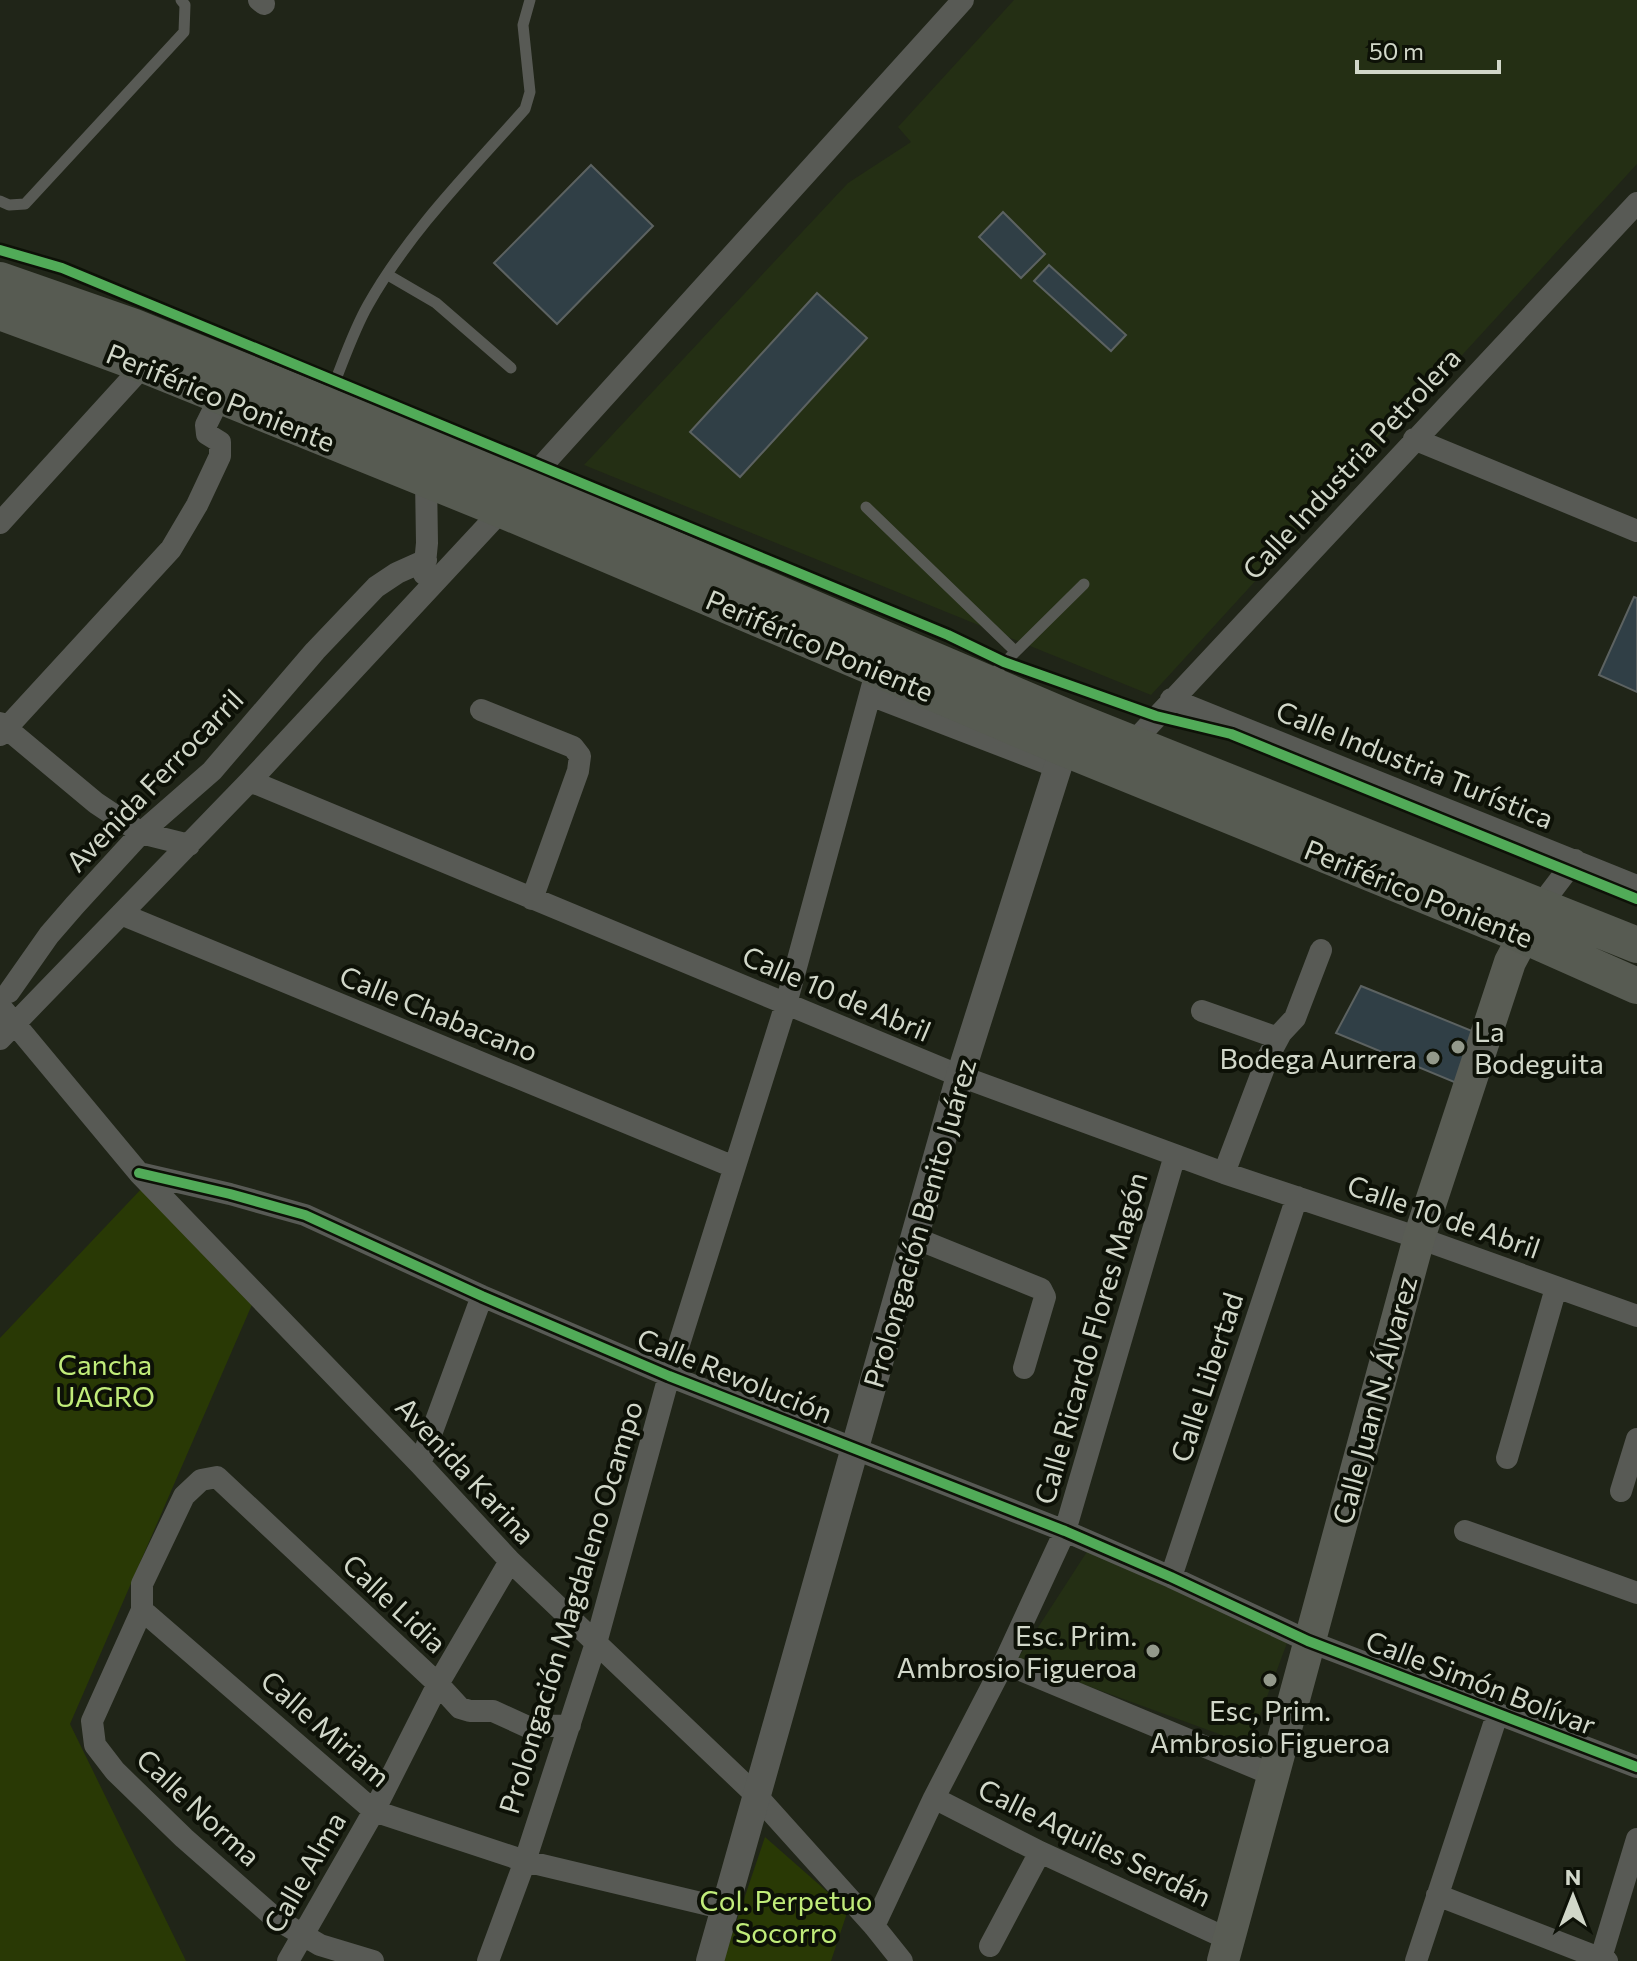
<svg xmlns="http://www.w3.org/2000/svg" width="1637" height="1961" viewBox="0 0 1637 1961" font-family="Commissioner,sans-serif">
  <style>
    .built { fill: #242f14 }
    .green { fill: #293905 }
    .building { fill: #303f46; stroke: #5c6261; stroke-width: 2 }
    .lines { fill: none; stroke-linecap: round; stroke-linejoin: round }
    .service { stroke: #585a55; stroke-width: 11 }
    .minor { stroke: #585a55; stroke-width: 22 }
    .tertiary { stroke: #585a55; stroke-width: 28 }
    .secondary { stroke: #595c54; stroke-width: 32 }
    .primary { stroke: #575b52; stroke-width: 36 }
    .cycleway-casing { stroke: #0d1107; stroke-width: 15 }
    .cycleway { stroke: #51ab58; stroke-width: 10 }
    .poi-dot { fill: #93998b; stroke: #0d1107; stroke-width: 3 }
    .labels { text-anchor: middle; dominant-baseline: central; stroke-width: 8; stroke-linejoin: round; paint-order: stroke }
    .street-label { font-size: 28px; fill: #d1d7c9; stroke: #0d1107 }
    .poi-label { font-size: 28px; fill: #d1d7c9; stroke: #0d1107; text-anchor: end }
    .park-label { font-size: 28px; fill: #c1ec7a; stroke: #0d1107 }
  </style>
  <rect width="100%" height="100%" fill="#202518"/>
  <path class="built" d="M1014,0H1637V164L1151,695L584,465L848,183L911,142L898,127Z
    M1090,1547L1287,1643L1249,1745L1017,1660Z"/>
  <path class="green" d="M144,1186L254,1300L70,1724L186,1961H0V1338Z
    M765,1837L848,1910L831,1961H723Z"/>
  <path class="building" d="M591,165L653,226L557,324L494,263Z
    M1003,212L1045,254L1021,278L979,237Z
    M1049,265L1126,335L1111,351L1034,281Z
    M817,293L867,338L740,477L690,432Z
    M1634,597L1637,598V692L1599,675Z
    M1361,986L1477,1033L1459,1084L1336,1033Z"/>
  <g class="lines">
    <path class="service" d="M0,201L9,205L25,204L184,32L185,5L181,0
      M388,275L436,303L511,368
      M327,401C341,369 351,335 368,305C409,232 470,171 525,109L530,92L523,25L530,0
      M866,507L1015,651
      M988,679L1084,584"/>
    <path class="minor" d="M259,0L264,4
      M1414,439L1637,531
      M0,523L144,365
      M424,574L427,543L426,479
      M870,695L1057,767
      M1171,699L1637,886
      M481,710L573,747L580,756L578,771L532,899
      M0,723L96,803L141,833L189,845
      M0,735L171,549L197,505L220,456V442L207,434L206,425L220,397
      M1126,750L1637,203
      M250,781L960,1076L1224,1173L1419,1238L1637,1316
      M1540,906L1575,860
      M121,914L734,1167
      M9,992L49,935L75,905L141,833L212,771L315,651L376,587L397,573L426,560
      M0,1006L139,1173L420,1464L510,1561L758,1797L874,1926L902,1961
      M1202,1011L1278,1038
      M0,1039L250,781L502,510L963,0
      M139,1173L230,1194L305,1215L482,1296L669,1376L1065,1531L1171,1577L1308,1641L1637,1767
      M1224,1173L1268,1057L1281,1033L1295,1018L1321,950
      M915,1238L1041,1289L1045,1297L1024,1368
      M1507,1458L1556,1288
      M420,1464L482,1296
      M1621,1491L1637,1439
      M1465,1531L1637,1593
      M1171,1577L1297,1197
      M142,1610L374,1811L525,1861L726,1909
      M1004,1663L1273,1775
      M934,1798L1040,1852L1230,1940
      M1437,1895L1607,1961
      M874,1926L934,1798L1004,1663L1065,1531L1175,1155
      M990,1946L1040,1852
      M288,1961L374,1811L438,1684L510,1561
      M373,1961L320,1945L276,1919L184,1838L115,1771L95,1745L92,1721L142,1610V1584L184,1496L201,1480L217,1477L438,1684L460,1708L470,1711H493L528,1727L570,1725
      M488,1961L525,1861L596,1643L669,1376L786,1004L877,669
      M1416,1961L1497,1715
      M1600,1961L1637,1839"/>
    <path class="tertiary" d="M710,1961L960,1076L1069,732"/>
    <path class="secondary" d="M1223,1961L1419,1238L1510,962L1535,915"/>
    <path class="primary" d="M0,280L132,326L524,485L1074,720L1637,945
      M0,312L144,365L502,510L1063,748L1522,935L1637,986"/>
    <defs>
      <path id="cycleway" d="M0,250L62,268L948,635L1004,662L1156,716L1231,734L1637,899
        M139,1173L230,1194L305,1215L482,1296L669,1376L1065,1531L1171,1577L1308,1641L1637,1767"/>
    </defs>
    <use href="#cycleway" class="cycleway-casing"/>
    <use href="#cycleway" class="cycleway"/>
  </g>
  <g class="poi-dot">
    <circle cx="1458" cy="1047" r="8"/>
    <circle cx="1433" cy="1058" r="8"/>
    <circle cx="1153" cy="1651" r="8"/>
    <circle cx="1270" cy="1680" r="8"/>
  </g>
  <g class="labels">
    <g class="street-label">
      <text transform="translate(221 397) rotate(22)">Periférico Poniente</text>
      <text transform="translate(1351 463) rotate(-47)">Calle Industria Petrolera</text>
      <text transform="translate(820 645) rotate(23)">Periférico Poniente</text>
      <text transform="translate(1415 764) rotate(22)">Calle Industria Turística</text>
      <text transform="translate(154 780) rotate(-46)">Avenida Ferrocarril</text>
      <text transform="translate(1419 893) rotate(22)">Periférico Poniente</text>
      <text transform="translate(837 993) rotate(23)">Calle 10 de Abril</text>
      <text transform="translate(439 1013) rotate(22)">Calle Chabacano</text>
      <text transform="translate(1444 1216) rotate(19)">Calle 10 de Abril</text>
      <text transform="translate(919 1223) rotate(-74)">Prolongación Benito Juárez</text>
      <text transform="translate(1090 1338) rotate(-74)">Calle Ricardo Flores Magón</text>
      <text transform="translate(735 1375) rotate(22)">Calle Revolución</text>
      <text transform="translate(1206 1377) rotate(-72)">Calle Libertad</text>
      <text transform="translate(1374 1400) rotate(-75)">Calle Juan N. Álvarez</text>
      <text transform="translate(466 1470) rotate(47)">Avenida Karina</text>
      <text transform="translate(395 1603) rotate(43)">Calle Lidia</text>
      <text transform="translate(570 1607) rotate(-73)">Prolongación Magdaleno Ocampo</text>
      <text transform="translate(1481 1682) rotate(21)">Calle Simón Bolívar</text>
      <text transform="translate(326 1728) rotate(41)">Calle Miriam</text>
      <text transform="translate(199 1807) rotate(43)">Calle Norma</text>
      <text transform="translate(1095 1842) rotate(26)">Calle Aquiles Serdán</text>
      <text transform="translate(304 1872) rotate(-60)">Calle Alma</text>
    </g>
    <g class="poi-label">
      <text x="1474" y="1031" text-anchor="start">La<tspan x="1474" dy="32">Bodeguita</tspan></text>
      <text x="1417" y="1058">Bodega Aurrera</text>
      <text x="1137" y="1635">Esc. Prim.<tspan x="1137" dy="32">Ambrosio Figueroa</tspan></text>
      <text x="1270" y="1710" text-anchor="middle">Esc, Prim.<tspan x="1270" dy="32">Ambrosio Figueroa</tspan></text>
    </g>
    <g class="park-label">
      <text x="105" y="1364">Cancha<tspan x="105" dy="32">UAGRO</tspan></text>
      <text x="786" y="1900">Col. Perpetuo<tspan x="786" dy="32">Socorro</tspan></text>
    </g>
  </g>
  <g transform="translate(1573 1897)" stroke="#0d1107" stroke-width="6" paint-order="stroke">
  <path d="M0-6L14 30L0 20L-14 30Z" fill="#d1d7c9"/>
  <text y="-12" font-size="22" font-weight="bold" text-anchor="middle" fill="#d1d7c9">N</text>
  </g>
  <path d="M1357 60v12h142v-12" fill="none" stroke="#d1d7c9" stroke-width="4"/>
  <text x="1369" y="60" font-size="24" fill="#d1d7c9" stroke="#0d1107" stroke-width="6" paint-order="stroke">50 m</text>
</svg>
